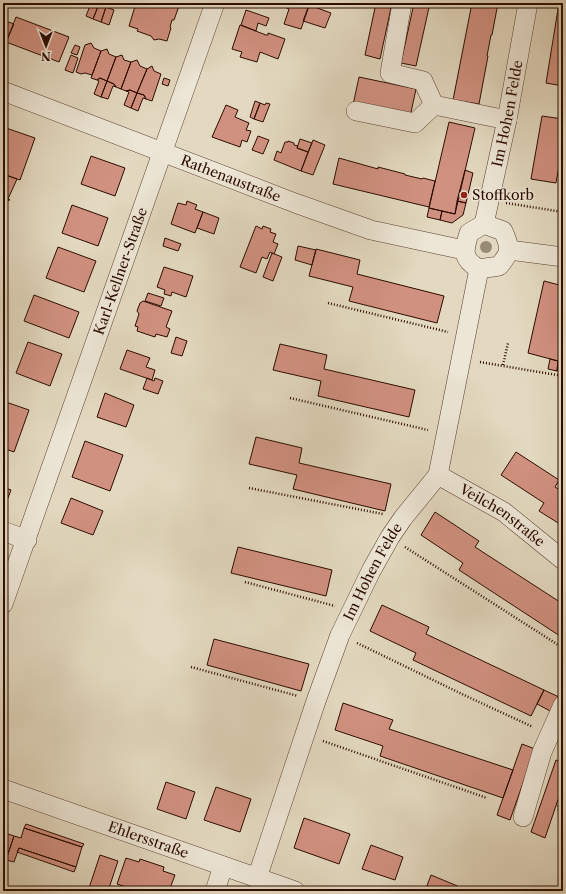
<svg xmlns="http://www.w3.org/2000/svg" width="566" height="894" viewBox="0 0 566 894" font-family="'Libre Caslon Text',serif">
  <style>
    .building { fill: #d19180; stroke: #2c0b01 }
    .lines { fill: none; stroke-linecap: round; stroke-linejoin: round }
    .minor-casing { stroke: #5a3e31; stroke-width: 20 }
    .path { stroke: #2c0b01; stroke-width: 2.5; stroke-dasharray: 1 2; stroke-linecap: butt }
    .minor { stroke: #ede6d6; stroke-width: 19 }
    .tree { fill: #998a73 }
    .poi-dot { fill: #8f2418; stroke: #ede6d6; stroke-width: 1.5 }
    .labels { text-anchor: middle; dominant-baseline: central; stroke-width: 3; stroke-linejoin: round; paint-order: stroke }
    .street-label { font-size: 14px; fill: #2c0b01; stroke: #ede6d6 }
    .poi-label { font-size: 14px; fill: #2c0b01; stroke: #ede6d6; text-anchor: start }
  </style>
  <rect width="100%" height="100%" fill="#e3d9c0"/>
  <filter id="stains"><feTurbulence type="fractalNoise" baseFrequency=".005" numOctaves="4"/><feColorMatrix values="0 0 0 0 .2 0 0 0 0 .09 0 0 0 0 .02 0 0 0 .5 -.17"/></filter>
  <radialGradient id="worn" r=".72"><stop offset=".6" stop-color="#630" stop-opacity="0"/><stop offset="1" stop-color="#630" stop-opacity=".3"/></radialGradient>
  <path class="building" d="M91,3L99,4L93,19L86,16Z
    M136,3H170L179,6L174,20H172L170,27L171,28L167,41L159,39L154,40L151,36L137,31L138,29L129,26Z
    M277,3H310L301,29L284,24L289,9L277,4Z
    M376,3H392L380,59L365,55Z
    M414,3H430L416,66L401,63Z
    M472,3H498L492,35H491L487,56H488L479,104L453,100Z
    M559,3H563V86L546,83Z
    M99,4L106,7L101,22L93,19Z
    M309,5L331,13L325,28L303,21Z
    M106,7L114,10L109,25L101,22Z
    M246,10L269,18L266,26L258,23L256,31L241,25Z
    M16,17L69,37L59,62L6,42Z
    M3,20L14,24L7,40L3,38Z
    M240,25L266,35H268V33L285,39L278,59L260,52L257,62L240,57L242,52L232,49Z
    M91,43L94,48L101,51L92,75L85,73L81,74L76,72L85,45Z
    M75,45L80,47L77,55L71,53Z
    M107,49L109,54L116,57L107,81L100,78L97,80L91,78L101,51Z
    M71,55L78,58L73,73L65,70Z
    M122,55L124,60L131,62L121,89L116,87L114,84L107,81L116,57Z
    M137,60L140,66L147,69L137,93L130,90L126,91L121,89L131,62Z
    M152,66L154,71L161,74L152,101L146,99L144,95L137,93L147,69Z
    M359,77L416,89L410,117L353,105Z
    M100,78L107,81L101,97L94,94L99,81L97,80Z
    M164,78L170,80L168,86L162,84Z
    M107,81L114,84L116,87L113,86L108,99L101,97Z
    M130,90L137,93L131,108L124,105L129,92L126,91Z
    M137,93L144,95L146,99L143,98L138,111L131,108Z
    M255,101L260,103L254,119L250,117Z
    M260,103L265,105L266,103L270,104L263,122L254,119Z
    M226,105L238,110L235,117L249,123L246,130L251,131L247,142L242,140L240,147L212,137Z
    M542,116L563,119V143L556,183L531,179Z
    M449,122L475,128L455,214L429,208Z
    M6,128L35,138L20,180L3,174V137Z
    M258,136L269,140L263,154L252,150Z
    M300,139L312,143L308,152L297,148Z
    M313,140L325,145L313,175L301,171Z
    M288,141L294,143V145L298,146L297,148L308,152L301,171L274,160L277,151L281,153L285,142H288Z
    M91,156L125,168L115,196L81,184Z
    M339,158L378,169V167L405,174V175L422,179L423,178L435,181L429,207L333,184Z
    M465,170L473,173L466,203L457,201Z
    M3,174L17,179L8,199L10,200H8L3,217Z
    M187,201L197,205L195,209L203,212L195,233L171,224L178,203L186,205Z
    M457,201L466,203L463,215L452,223L440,220L442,211L455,214Z
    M72,205L108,218L98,246L62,233Z
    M429,208L442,211L440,220L427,217Z
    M203,212L219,218L214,234L197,228Z
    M256,226L262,229L263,226L271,229L270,232L276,234L273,242L278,244L274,254L270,252L267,259L262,257L256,273L240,267Z
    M165,238L181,244L178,251L163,246Z
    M298,246L316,250L312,265L295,260Z
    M58,247L96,261L84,292L46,278Z
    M316,249L360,260L357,274L444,296L437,323L349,301L353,287L309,276Z
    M272,253L282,257L273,281L263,277Z
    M164,267L193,276L186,297L172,292L171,296L164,294L165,290L157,287Z
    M544,281L563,286V371H557L558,361L528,353Z
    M148,293L164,298L161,306L145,301Z
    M34,295L79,312L69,338L24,321Z
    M143,301L172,311L166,327L170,329L167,337L156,334L155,337L137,331L138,327L135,326L139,314L137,311L140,303Z
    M176,337L187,341L182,356L171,353Z
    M28,342L62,354L50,386L16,373Z
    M280,344L327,355L324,369L415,390L409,417L318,396L321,381L273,370Z
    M127,350L150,358L146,367L155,370L152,380L120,369Z
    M550,359L558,361L557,371L548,369Z
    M147,378L154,381L155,378L163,381L158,394L143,389Z
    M105,393L134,405L126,427L97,417Z
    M3,401L29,410L14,452L3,448Z
    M256,437L302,448L299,463L391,484L385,511L293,489L297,475L249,464Z
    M85,441L123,455L110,491L72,477Z
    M516,452L559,480L555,487L563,492V526L539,511L544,503L501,475Z
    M3,487L11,490L3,511Z
    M71,498L103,511L93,535L61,523Z
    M435,512L479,541L475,547L563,604V638L459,570L463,563L421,535Z
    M238,547L332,570L326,596L231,573Z
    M382,605L429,627L426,634L544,690L531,716L413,660L416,653L370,631Z
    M214,639L309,664L301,691L207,665Z
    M544,690L559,697L552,712L537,704Z
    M343,703L393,720L389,729L513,770L503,798L380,756L383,746L335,730Z
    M522,744L535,749L510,820L497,815Z
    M556,760L563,762V785L545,838L531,832Z
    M166,782L195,792L186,819L157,809Z
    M216,787L251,799L240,832L204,820Z
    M304,818L350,834L339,864L294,848Z
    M3,823L8,825L5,833L14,836L5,863L3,862Z
    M26,824L84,844L82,847L24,828Z
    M24,828L82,847L76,867L19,848L14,862L6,860L14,836L21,838Z
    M371,845L403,857L395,880L362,869Z
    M19,848L76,867L74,872L17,852Z
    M100,855L118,861L108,891H88Z
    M126,858L139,862L140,859L164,867L163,871L175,875L169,891H138L117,884Z
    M431,875L467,890L466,891H425Z
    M501,886L511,891H499Z"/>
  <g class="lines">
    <defs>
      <g id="minor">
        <path d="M402,3L390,73L423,81L434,105L507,120"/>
        <path id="s1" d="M3,91L295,203L371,230L464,250"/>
        <path d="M356,111L415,123L434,105"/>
        <path id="s2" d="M484,224L507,120L528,3"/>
        <path d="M484,224L503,231C511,248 511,252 499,266L479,269C461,258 464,251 469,233Z"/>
        <path d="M509,250L563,257"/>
        <path id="s3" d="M438,475L504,512L563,560"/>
        <path d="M3,531L27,540"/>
        <path id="s4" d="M3,604L215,3"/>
        <path id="s5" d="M3,789L295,891"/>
        <path d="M523,817L542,752L563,705"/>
        <path id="s6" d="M257,878L316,701L340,635L371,571L390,537L403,518L438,475L479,269"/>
        <path d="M215,891L223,866"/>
      </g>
    </defs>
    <use href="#minor" class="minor-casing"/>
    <path class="path" d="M506,203L563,212
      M328,303L448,332
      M480,362L563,376
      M503,365L508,343
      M290,398L428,430
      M249,488L383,514
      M405,547L563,648
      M245,582L335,606
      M357,643L466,696L533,727
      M191,667L298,696
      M323,741L487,798
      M563,795L558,807L561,821H563"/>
    <use href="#minor" class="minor"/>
  </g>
  <circle class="tree" cx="486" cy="247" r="6"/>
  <circle class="poi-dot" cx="464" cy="195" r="4"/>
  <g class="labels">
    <g class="street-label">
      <text stroke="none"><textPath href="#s2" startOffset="113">Im Hohen Felde</textPath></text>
      <text stroke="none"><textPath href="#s1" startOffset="244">Rathenaustraße</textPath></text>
      <text stroke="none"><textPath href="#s4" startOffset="353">Karl-Kellner-Straße</textPath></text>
      <text stroke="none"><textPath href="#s3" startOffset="76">Veilchenstraße</textPath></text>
      <text stroke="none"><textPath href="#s6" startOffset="328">Im Hohen Felde</textPath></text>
      <text stroke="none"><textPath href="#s5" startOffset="154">Ehlersstraße</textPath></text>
    </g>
    <g class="poi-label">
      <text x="472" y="195">Stoffkorb</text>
    </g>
  </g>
  <rect width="566" height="894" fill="none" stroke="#e3d9c0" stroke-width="16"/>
  <rect x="4" y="4" width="558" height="886" fill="none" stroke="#2c0b01" stroke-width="2"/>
  <rect x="8" y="8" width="550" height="878" fill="none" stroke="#2c0b01"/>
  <g transform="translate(46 46) rotate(180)" stroke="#ede6d6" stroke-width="3" paint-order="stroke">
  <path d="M0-3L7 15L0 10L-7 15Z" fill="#2c0b01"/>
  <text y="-6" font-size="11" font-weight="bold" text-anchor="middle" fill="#2c0b01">N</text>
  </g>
  <rect width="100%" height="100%" filter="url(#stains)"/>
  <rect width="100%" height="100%" fill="url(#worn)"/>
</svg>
